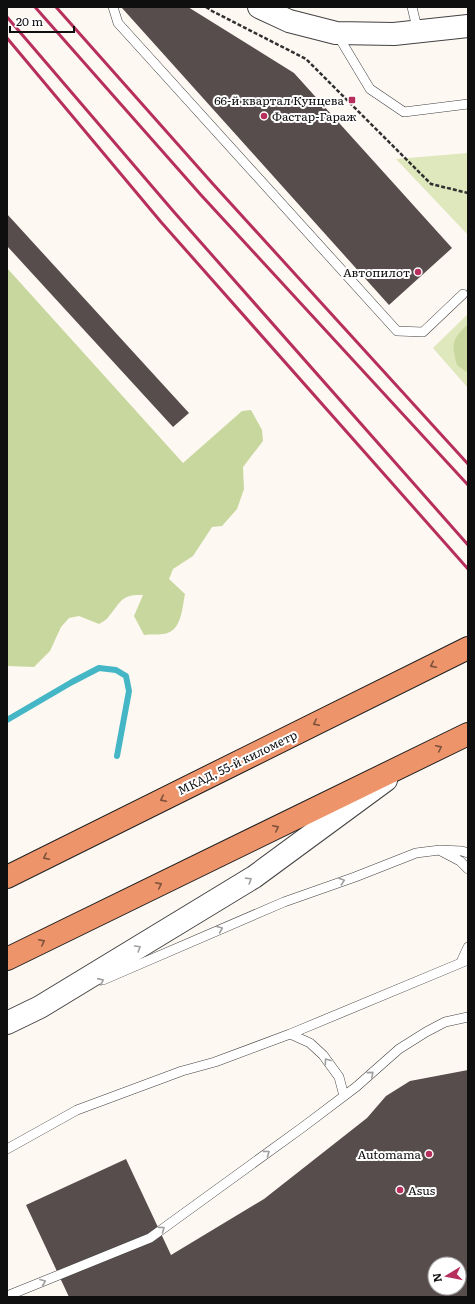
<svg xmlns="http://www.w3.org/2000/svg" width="475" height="1304" viewBox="0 0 475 1304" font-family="Literata,serif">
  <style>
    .green { fill: #dfe7bd }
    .forest { fill: #c7d79d }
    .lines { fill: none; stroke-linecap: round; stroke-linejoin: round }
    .stream { stroke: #45b6c5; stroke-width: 6 }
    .building { fill: #574d4c; fill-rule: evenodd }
    .service-casing { stroke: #424242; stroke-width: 10 }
    .tertiary-casing { stroke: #424242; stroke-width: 24 }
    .trunk-casing { stroke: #202020; stroke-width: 24 }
    .path { stroke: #313131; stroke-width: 2.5; stroke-dasharray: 4 2; stroke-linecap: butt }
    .service { stroke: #fff; stroke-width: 9 }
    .tertiary { stroke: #fff; stroke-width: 22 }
    .trunk { stroke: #ee946a; stroke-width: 22 }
    .rail { stroke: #b72f5c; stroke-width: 3 }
    .oneway { stroke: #7e523c }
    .oneway2 { stroke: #9f9f9f }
    .poi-dot { fill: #b72f5c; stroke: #fff; stroke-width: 1.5 }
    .labels { text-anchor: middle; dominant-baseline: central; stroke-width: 4; stroke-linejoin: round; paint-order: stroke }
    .poi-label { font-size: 12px; fill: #0f0f0f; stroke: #fff; text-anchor: end }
    .street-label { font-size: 12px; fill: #0f0f0f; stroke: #fff }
  </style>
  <rect width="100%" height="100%" fill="#fef8f2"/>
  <path class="green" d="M468,153V235L396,159Z
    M468,314V388L433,348Z"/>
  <path class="forest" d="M7,268L183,463L242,411L251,410L262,430L263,441L243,467L244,489L237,509L222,526L212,527L193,556L173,569L169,579L185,594C182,608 182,632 163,634C157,635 150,634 144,635L134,616L143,595C121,594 121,602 109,616C107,620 102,622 99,624L79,616L69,618L61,627L50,651L34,667L7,666Z
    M468,324V373L457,365C451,342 452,340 468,324Z"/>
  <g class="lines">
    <path class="stream" d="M7,720L72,682L99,668L116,670L126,676L129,691L117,756"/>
  </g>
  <path class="building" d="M123,7H188L294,73L452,248L389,305L122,8Z
    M7,214L189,413L173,427L7,246Z
    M468,1070V1297H69L26,1205L126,1159L171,1255L264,1199L367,1118L386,1096L410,1081ZM435,1264H459V1288H435Z"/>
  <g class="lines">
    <defs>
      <path id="service" d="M113,7L118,23L397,331L423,332L463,294
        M412,7L418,32
        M337,34L370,89L404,112L468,104
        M441,851L460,861L468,869
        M461,962L468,947
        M103,980L284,902L355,877L416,853L440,850L462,851L468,853
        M290,1034L310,1043L323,1055L339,1077L344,1096
        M7,1149L77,1110L182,1071L215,1062L290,1034L468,960
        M7,1296L150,1238L303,1127L356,1087L399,1049L426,1032L445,1022L468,1017"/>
      <path id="tertiary" d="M259,7L289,21L336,33L394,34L468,26
        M7,1023L40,1007L254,877L386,780"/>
      <path id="trunk" d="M7,877L468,648
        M7,959L468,734"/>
    </defs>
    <use href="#service" class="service-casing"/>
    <use href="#tertiary" class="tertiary-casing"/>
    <use href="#trunk" class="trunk-casing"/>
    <path class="path" d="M206,7L212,11L306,59L431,184L468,193"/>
    <use href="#service" class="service"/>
    <use href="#tertiary" class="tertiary"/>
    <use href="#trunk" class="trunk"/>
    <path class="rail" d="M35,7L201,195L468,485
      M56,7L213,184L468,464
      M7,17L174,212L468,545
      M7,38L161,222L468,569"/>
  </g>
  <defs><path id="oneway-chevron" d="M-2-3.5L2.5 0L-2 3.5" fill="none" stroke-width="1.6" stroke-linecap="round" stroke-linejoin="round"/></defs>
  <g class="oneway">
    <use href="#oneway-chevron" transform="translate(433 665) rotate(154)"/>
    <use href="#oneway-chevron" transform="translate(316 723) rotate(154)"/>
    <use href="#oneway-chevron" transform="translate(439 748) rotate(-26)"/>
    <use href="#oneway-chevron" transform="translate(163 799) rotate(154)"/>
    <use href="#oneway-chevron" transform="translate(276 828) rotate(-26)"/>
    <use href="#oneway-chevron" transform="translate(46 857) rotate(154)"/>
    <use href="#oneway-chevron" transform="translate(159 885) rotate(-26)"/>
    <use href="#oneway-chevron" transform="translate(42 942) rotate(-26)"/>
  </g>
  <g class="oneway2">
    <use href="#oneway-chevron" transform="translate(249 880) rotate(-32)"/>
    <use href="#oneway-chevron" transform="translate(342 881) rotate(-19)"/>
    <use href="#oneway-chevron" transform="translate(220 929) rotate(-23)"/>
    <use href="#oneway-chevron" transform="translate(138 948) rotate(-31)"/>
    <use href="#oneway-chevron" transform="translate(101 981) rotate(-24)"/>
    <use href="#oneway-chevron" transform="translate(327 1061) rotate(-126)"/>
    <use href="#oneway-chevron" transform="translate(371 1074) rotate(-41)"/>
    <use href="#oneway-chevron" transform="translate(267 1153) rotate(-36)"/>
    <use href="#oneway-chevron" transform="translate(162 1229) rotate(-36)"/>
    <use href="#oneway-chevron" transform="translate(43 1282) rotate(-22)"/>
  </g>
  <g class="poi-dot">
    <rect x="348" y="96" width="8" height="8" rx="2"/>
    <circle cx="264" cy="116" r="4"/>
    <circle cx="418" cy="272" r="4"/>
    <circle cx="429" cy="1154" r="4"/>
    <circle cx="400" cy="1190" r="4"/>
  </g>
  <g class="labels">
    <g class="poi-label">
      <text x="344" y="100">66-й квартал Кунцева</text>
      <text x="272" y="116" text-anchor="start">Фастар-Гараж</text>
      <text x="410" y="272">Автопилот</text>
      <text x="421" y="1154">Automama</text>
      <text x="408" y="1190" text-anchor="start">Asus</text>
    </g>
    <g class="street-label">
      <text transform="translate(237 762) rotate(-26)">МКАД, 55-й километр</text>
    </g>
  </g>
  <rect width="475" height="1304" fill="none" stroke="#0f0f0f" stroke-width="16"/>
  <g transform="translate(447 1276) rotate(260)"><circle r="19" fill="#ffffff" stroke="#9f9f9f"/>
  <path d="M0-3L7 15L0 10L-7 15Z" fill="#b72f5c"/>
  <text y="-6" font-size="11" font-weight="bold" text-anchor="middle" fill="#0f0f0f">N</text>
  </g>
  <path d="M10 26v6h64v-6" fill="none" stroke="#0f0f0f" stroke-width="2"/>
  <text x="16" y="26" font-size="12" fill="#0f0f0f" stroke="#ffffff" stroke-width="3" paint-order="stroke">20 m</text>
</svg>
